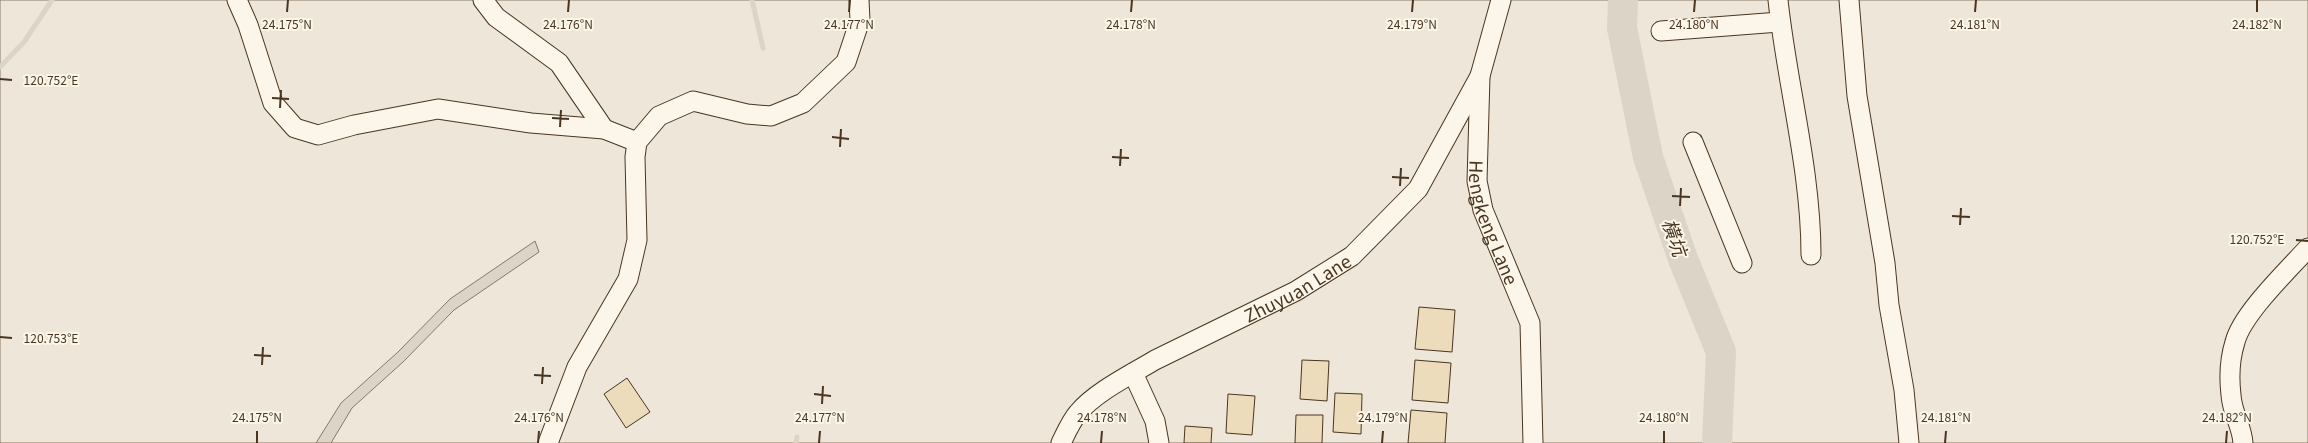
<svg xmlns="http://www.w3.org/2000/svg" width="2308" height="443" viewBox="0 0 2308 443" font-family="Georgia,'Noto Sans TC',serif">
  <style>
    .green { fill: #ede6d9; stroke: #887966 }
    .water { fill: #dcd4c6; stroke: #887966 }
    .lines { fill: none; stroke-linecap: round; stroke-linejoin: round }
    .stream { stroke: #dcd4c6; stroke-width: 5 }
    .river { stroke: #dcd4c6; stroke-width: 30 }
    .building { fill: #ecdcbc; stroke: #4a3520 }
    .minor-casing { stroke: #4a3520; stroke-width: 21 }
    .minor { stroke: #fbf6e9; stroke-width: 19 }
    .ticks { fill: none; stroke: #4a3520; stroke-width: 2 }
    .labels { text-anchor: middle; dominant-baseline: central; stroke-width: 4; stroke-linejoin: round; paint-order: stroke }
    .street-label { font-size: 18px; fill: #4a3520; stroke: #fbf6e9 }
    .water-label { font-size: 19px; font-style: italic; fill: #4a3520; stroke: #fbf6e9 }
    .ticks-label { font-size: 12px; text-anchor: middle; fill: #4a3520; stroke: #fbf6e9; stroke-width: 4; stroke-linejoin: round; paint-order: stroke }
  </style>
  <rect width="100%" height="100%" fill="#fbf6e9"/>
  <path class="green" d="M0,0H2308V443H0Z"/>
  <path class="water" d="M535,241L539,252L454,310L403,362L352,408L331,443H316L341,403L398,352L450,299Z"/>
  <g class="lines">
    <path class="stream" d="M752,0L763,48
      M0,67L24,42L52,0
      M796,443L797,437"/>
    <path class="river" d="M1623,0L1622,28L1648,157L1683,259L1721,352L1717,443"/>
  </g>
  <path class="building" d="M1419,307L1455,310L1452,352L1415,349Z
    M1302,360L1329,361L1327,401L1300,399Z
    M1415,360L1451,363L1448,403L1412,400Z
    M627,378L650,412L626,428L604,394Z
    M1335,393L1362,394L1361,434L1333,432Z
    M1228,394L1255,396L1252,435L1226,433Z
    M1411,410L1447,413L1445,443H1408Z
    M1296,415H1323L1322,443H1295Z
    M1185,426L1212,428L1211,443H1184Z"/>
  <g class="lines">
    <defs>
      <g id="minor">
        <path d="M237,0L248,25L273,103L295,128L318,135L354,125L438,109L531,123L604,129L637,142"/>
        <path d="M483,0L496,17L559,63L604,129"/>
        <path id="s1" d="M1501,0L1480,76L1477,181L1483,210L1530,323L1533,443"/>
        <path d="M1778,0C1787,85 1811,169 1811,255"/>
        <path d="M1849,0L1857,96L1885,263L1889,305L1904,390L1909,443"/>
        <path d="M1661,31L1780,22"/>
        <path d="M1693,142L1742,263"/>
        <path d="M1133,373L1155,421L1159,443"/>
        <path d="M548,443L577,367L628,279L637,240L635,157L637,142L659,116L693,101L747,114L771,116L803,103L846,62L860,20L859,0"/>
        <path id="s2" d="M1061,443C1066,433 1071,421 1078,413C1095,392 1132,374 1155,360L1296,291L1352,256L1418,189L1480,76"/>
        <path d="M2243,443C2242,426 2232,413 2231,395C2229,378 2230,358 2235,342C2242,314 2288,270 2308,248"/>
      </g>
    </defs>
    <use href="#minor" class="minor-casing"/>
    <use href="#minor" class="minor"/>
  </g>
  <path class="ticks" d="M287,12L288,0M568,12L569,0M849,12L850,0M1131,12L1132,0M1412,12L1413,0M1694,12L1695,0M1975,12L1976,0M2257,12V0M0,79L12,80M272,98L289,99M280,108L281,90M552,118L569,119M560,127L561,110M832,137L849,139M840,147L841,129M1112,157L1129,158M1120,166L1121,149M1392,177L1409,178M1400,186L1401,168M1672,196L1690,197M1680,206L1681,188M1952,216L1970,217M1960,225L1961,208M2296,240L2308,241M0,337L12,338M254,355L271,356M262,365L263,347M534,375L551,376M542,384L543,367M814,394L831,396M822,404L823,386M257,443V431M538,443L539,431M819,443L820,431M1101,443L1102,431M1382,443L1383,431M1664,443V431M1945,443L1946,431M2226,443L2227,431"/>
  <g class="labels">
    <g class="street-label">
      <text stroke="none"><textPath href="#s1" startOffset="228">Hengkeng Lane</textPath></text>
      <text stroke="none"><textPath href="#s2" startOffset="288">Zhuyuan Lane</textPath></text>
    </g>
    <g class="water-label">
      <text transform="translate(1676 237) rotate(71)">橫坑</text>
    </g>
  </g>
  <g class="ticks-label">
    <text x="287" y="29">24.175°N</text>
    <text x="568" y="29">24.176°N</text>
    <text x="849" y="29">24.177°N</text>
    <text x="1131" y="29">24.178°N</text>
    <text x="1412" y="29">24.179°N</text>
    <text x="1694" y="29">24.180°N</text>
    <text x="1975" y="29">24.181°N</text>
    <text x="2257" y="29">24.182°N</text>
    <text x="51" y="85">120.752°E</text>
    <text x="2257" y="244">120.752°E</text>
    <text x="51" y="343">120.753°E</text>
    <text x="257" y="422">24.175°N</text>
    <text x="539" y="422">24.176°N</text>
    <text x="820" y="422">24.177°N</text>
    <text x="1102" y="422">24.178°N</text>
    <text x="1383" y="422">24.179°N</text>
    <text x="1664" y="422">24.180°N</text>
    <text x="1946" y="422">24.181°N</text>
    <text x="2227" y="422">24.182°N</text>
  </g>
</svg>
